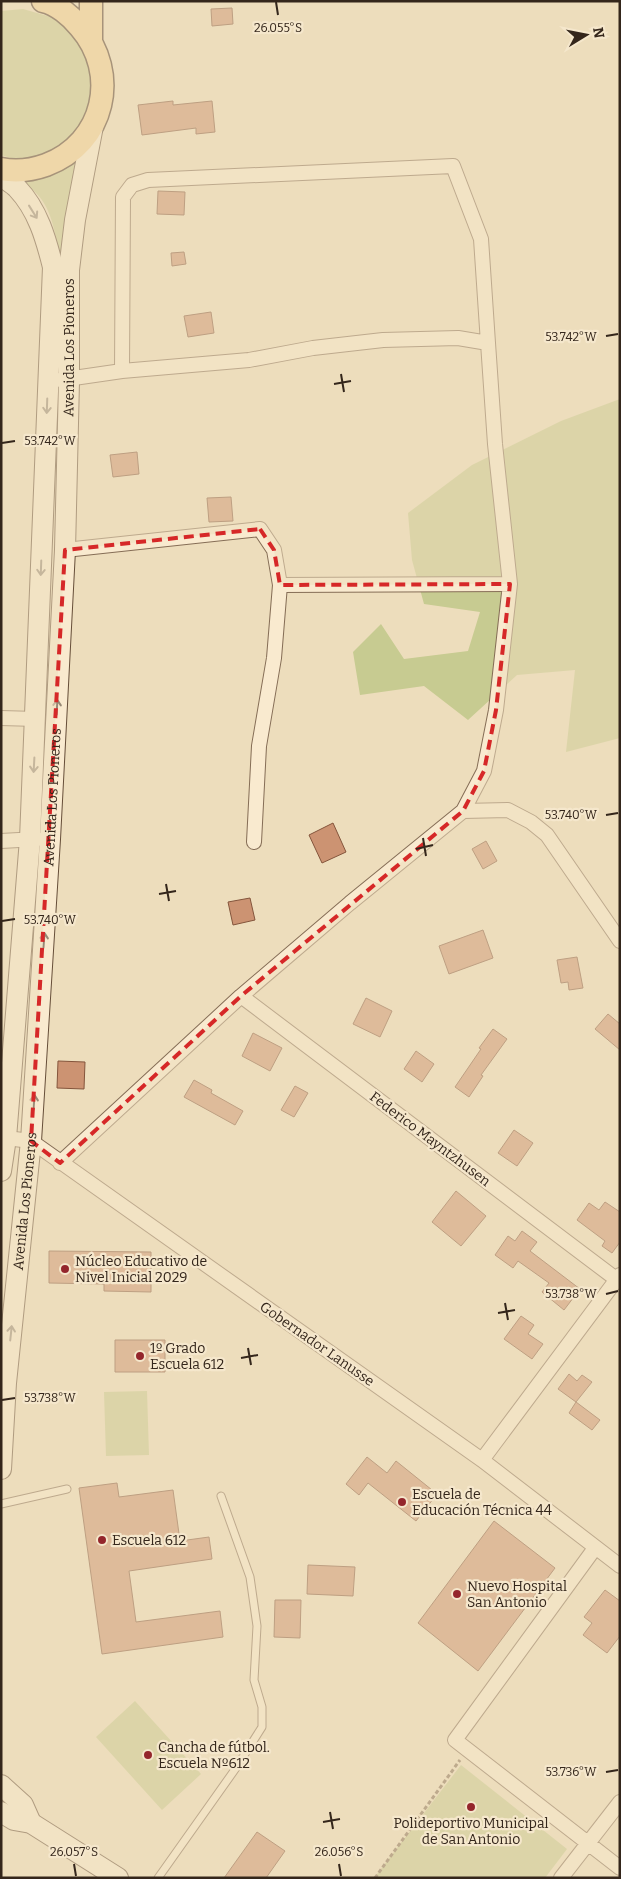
<svg xmlns="http://www.w3.org/2000/svg" width="621" height="1879" viewBox="0 0 621 1879" font-family="Bitter,serif">
  <style>
    .green { fill: #c7cb91 }
    .building { fill: #cc9372; stroke: #84553c }
    .lines { fill: none; stroke-linecap: round; stroke-linejoin: round }
    .lane-casing { stroke: #856d56; stroke-width: 9 }
    .street-casing { stroke: #856d56; stroke-width: 16 }
    .secondary-casing { stroke: #664e39; stroke-width: 22 }
    .primary-casing { stroke: #523b2b; stroke-width: 25 }
    .path { stroke: #856d56; stroke-width: 3; stroke-dasharray: 4 2.5; stroke-linecap: butt }
    .lane { stroke: #f9eacf; stroke-width: 7 }
    .street { stroke: #f9eacf; stroke-width: 14 }
    .secondary { stroke: #f9eacf; stroke-width: 20 }
    .primary { stroke: #f2d092; stroke-width: 22 }
    .oneway { stroke: #968875 }
    .marked { fill: none; stroke: #d62828; stroke-width: 4; stroke-dasharray: 10 6; stroke-linejoin: round }
    .ticks { fill: none; stroke: #34261b; stroke-width: 2 }
    .poi-dot { fill: #94262c; stroke: #f5e7cc; stroke-width: 2 }
    .labels { text-anchor: middle; dominant-baseline: central; stroke-width: 4.5; stroke-linejoin: round; paint-order: stroke }
    .street-label { font-size: 14px; fill: #34261b; stroke: #f5e7cc }
    .poi-label { font-size: 14px; fill: #34261b; stroke: #f5e7cc; text-anchor: start }
    .ticks-label { font-size: 12px; text-anchor: middle; fill: #34261b; stroke: #f5e7cc; stroke-width: 4.5; stroke-linejoin: round; paint-order: stroke }
  </style>
  <rect width="100%" height="100%" fill="#edddbc"/>
  <path class="green" d="M23,9L51,17L75,33L88,58L95,88L86,115L71,140L45,154L17,160L1,155V11Z
    M77,158L61,268C56,242 55,210 34,191C29,186 22,183 17,180C43,178 56,175 77,158Z
    M620,399V738L566,752L575,670L517,675L468,720L424,686L360,695L353,652L381,624L404,659L468,651L480,612L424,604L412,560L408,513L472,465L561,421Z
    M147,1391L149,1455L106,1456L104,1392Z
    M135,1701L201,1774L162,1810L96,1737Z
    M461,1765L567,1849L545,1878H374Z"/>
  <path class="building" d="M232,8L233,24L212,26L211,9Z
    M173,101V105L212,101L215,132L196,134V128L142,135L138,105Z
    M158,191L185,192L184,215L157,214Z
    M184,252L186,264L172,266L171,253Z
    M211,312L214,333L188,337L184,316Z
    M137,452L139,474L113,477L110,455Z
    M231,497L233,521L209,522L207,498Z
    M333,823L346,852L322,863L309,835Z
    M486,841L497,861L483,869L472,849Z
    M250,898L255,920L233,925L228,902Z
    M483,930L493,958L449,974L439,946Z
    M577,957L583,988L569,990L568,982L561,983L557,960Z
    M366,998L392,1011L380,1037L353,1024Z
    M608,1014L620,1024V1050L595,1029Z
    M493,1029L507,1039L481,1075L483,1076L469,1097L455,1087L481,1049L479,1048Z
    M253,1033L282,1048L270,1071L242,1056Z
    M416,1051L434,1064L422,1082L404,1069Z
    M58,1061L85,1062L84,1089L57,1088Z
    M194,1080L212,1090L211,1093L243,1111L235,1125L184,1097Z
    M295,1086L308,1093L294,1117L281,1110Z
    M514,1130L533,1143L517,1166L498,1153Z
    M456,1191L486,1216L461,1246L432,1222Z
    M605,1202L620,1212V1242L612,1253L602,1246L605,1241L577,1220L589,1203L599,1210Z
    M522,1231L537,1242L530,1251L580,1289L564,1310L542,1292L549,1283L518,1261L513,1268L495,1255L508,1236L515,1241Z
    M49,1251L151,1252V1292L104,1291V1284L49,1283Z
    M521,1316L534,1325L528,1334L543,1344L532,1359L504,1339Z
    M115,1340H165V1372H115Z
    M569,1374L577,1381L582,1375L592,1382L576,1402L558,1389Z
    M576,1402L600,1420L592,1430L569,1413Z
    M367,1457L387,1473L396,1461L437,1494L416,1521L368,1483L359,1495L346,1484Z
    M117,1483L119,1497L173,1490L180,1541L209,1537L212,1559L129,1571L136,1622L220,1611L223,1637L102,1654L79,1488Z
    M494,1521L555,1568L478,1671L418,1623Z
    M308,1565L355,1567L353,1596L307,1594Z
    M605,1590L620,1601V1636L607,1653L583,1635L592,1623L584,1617Z
    M275,1600H301L300,1638L274,1637Z
    M257,1832L285,1851L266,1878H224Z"/>
  <g class="lines">
    <defs>
      <path id="lane" d="M1,1504L67,1489
        M158,1878L236,1768L262,1727V1707L254,1680L257,1626L250,1577L221,1496"/>
      <path id="street" d="M122,371L123,197L132,185L148,180L453,166L481,239L488,343
        M65,550L260,529L274,550L280,585L274,658L259,746L254,842
        M280,585L510,584
        M1,718L36,719
        M463,811L508,810L531,822L547,835L620,941
        M1,841L37,839
        M241,996L620,1282
        M6,1138L31,1141L482,1460L620,1566
        M60,1163L241,996L350,903L463,811L484,771L496,710L510,584L495,444L488,343L458,338L383,340L313,348L249,360L122,371L60,380
        M482,1460L620,1275
        M595,1548L455,1740L620,1868
        M561,1878L620,1802"/>
      <g id="secondary">
        <path d="M1,176C6,180 13,184 17,188C38,210 46,239 53,267L30,839L6,1138L1,1171"/>
        <path id="s1" d="M1,1469L6,1383L31,1141L50,839L65,550L69,381V270L75,220L93,126"/>
        <path d="M1,1785L23,1805L31,1823"/>
        <path d="M1,1812L14,1820L31,1823L118,1878"/>
      </g>
      <path id="primary" d="M91,1V39
        M1,169C16,172 32,170 46,165C105,143 120,73 80,27C71,16 57,4 43,1"/>
    </defs>
    <use href="#lane" class="lane-casing"/>
    <use href="#street" class="street-casing"/>
    <use href="#secondary" class="secondary-casing"/>
    <use href="#primary" class="primary-casing"/>
    <path class="path" d="M375,1878L460,1760"/>
    <use href="#lane" class="lane"/>
    <use href="#street" class="street"/>
    <use href="#secondary" class="secondary"/>
    <use href="#primary" class="primary"/>
  </g>
  <defs><path id="oneway-shaft" d="M-6 0H5M1.5-3L5.5 0L1.5 3" fill="none" stroke-width="1.6" stroke-linecap="round" stroke-linejoin="round" transform="scale(1.25)"/></defs>
  <g class="oneway">
    <use href="#oneway-shaft" transform="translate(33 212) rotate(58)"/>
    <use href="#oneway-shaft" transform="translate(47 406) rotate(92)"/>
    <use href="#oneway-shaft" transform="translate(41 568) rotate(92)"/>
    <use href="#oneway-shaft" transform="translate(57 707) rotate(-87)"/>
    <use href="#oneway-shaft" transform="translate(34 765) rotate(93)"/>
    <use href="#oneway-shaft" transform="translate(44 940) rotate(-86)"/>
    <use href="#oneway-shaft" transform="translate(34 1102) rotate(-86)"/>
    <use href="#oneway-shaft" transform="translate(11 1333) rotate(-84)"/>
  </g>
  <path d="M0 0H621V1879H0ZM260,529L274,550L280,585L510,584L496,710L484,771L463,811L241,996L60,1163L31,1141L65,550Z" fill="#edddbc" fill-opacity=".55" fill-rule="evenodd"/>
  <path class="marked" d="M260,529L274,550L280,585L510,584L496,710L484,771L463,811L241,996L60,1163L31,1141L65,550Z"/>
  <path class="ticks" d="M276,2L278,15M606,336L618,334M341,374L344,392M334,384L351,381M2,443L15,441M606,815L618,813M423,838L426,856M416,849L433,845M166,884L169,901M159,894L176,891M2,921L15,919M606,1294L618,1291M505,1303L508,1320M498,1313L515,1310M248,1348L251,1365M241,1358L258,1355M2,1400L15,1398M606,1772L618,1770M330,1812L333,1829M323,1822L340,1819M74,1864L76,1876M339,1864L341,1876"/>
  <g class="poi-dot">
    <circle cx="65" cy="1269" r="5"/>
    <circle cx="140" cy="1356" r="5"/>
    <circle cx="402" cy="1502" r="5"/>
    <circle cx="102" cy="1540" r="5"/>
    <circle cx="457" cy="1594" r="5"/>
    <circle cx="148" cy="1755" r="5"/>
    <circle cx="471" cy="1807" r="5"/>
  </g>
  <g class="labels">
    <g class="street-label">
      <text stroke="none"><textPath href="#s1" startOffset="1124">Avenida Los Pioneros</textPath></text>
      <text stroke="none"><textPath href="#s1" startOffset="674">Avenida Los Pioneros</textPath></text>
      <text transform="translate(430 1139) rotate(37)">Federico Mayntzhusen</text>
      <text stroke="none"><textPath href="#s1" startOffset="269">Avenida Los Pioneros</textPath></text>
      <text transform="translate(317 1344) rotate(35)">Gobernador Lanusse</text>
    </g>
    <g class="poi-label">
      <text x="75" y="1261">Núcleo Educativo de<tspan x="75" dy="16">Nivel Inicial 2029</tspan></text>
      <text x="150" y="1348">1º Grado<tspan x="150" dy="16">Escuela 612</tspan></text>
      <text x="412" y="1494">Escuela de<tspan x="412" dy="16">Educación Técnica 44</tspan></text>
      <text x="112" y="1540">Escuela 612</text>
      <text x="467" y="1586">Nuevo Hospital<tspan x="467" dy="16">San Antonio</tspan></text>
      <text x="158" y="1747">Cancha de fútbol.<tspan x="158" dy="16">Escuela Nº612</tspan></text>
      <text x="471" y="1823" text-anchor="middle">Polideportivo Municipal<tspan x="471" dy="16">de San Antonio</tspan></text>
    </g>
  </g>
  <g class="ticks-label">
    <text x="278" y="32">26.055°S</text>
    <text x="571" y="341">53.742°W</text>
    <text x="50" y="445">53.742°W</text>
    <text x="571" y="819">53.740°W</text>
    <text x="50" y="924">53.740°W</text>
    <text x="571" y="1298">53.738°W</text>
    <text x="50" y="1402">53.738°W</text>
    <text x="571" y="1776">53.736°W</text>
    <text x="74" y="1856">26.057°S</text>
    <text x="339" y="1856">26.056°S</text>
  </g>
  <rect width="621" height="1879" fill="none" stroke="#34261b" stroke-width="5"/>
  <g transform="translate(586 35) rotate(80)" stroke="#f5e7cc" stroke-width="4" paint-order="stroke">
  <path d="M0-4L9 19L0 12L-9 19Z" fill="#34261b"/>
  <text y="-8" font-size="14" font-weight="bold" text-anchor="middle" fill="#34261b">N</text>
  </g>
</svg>
